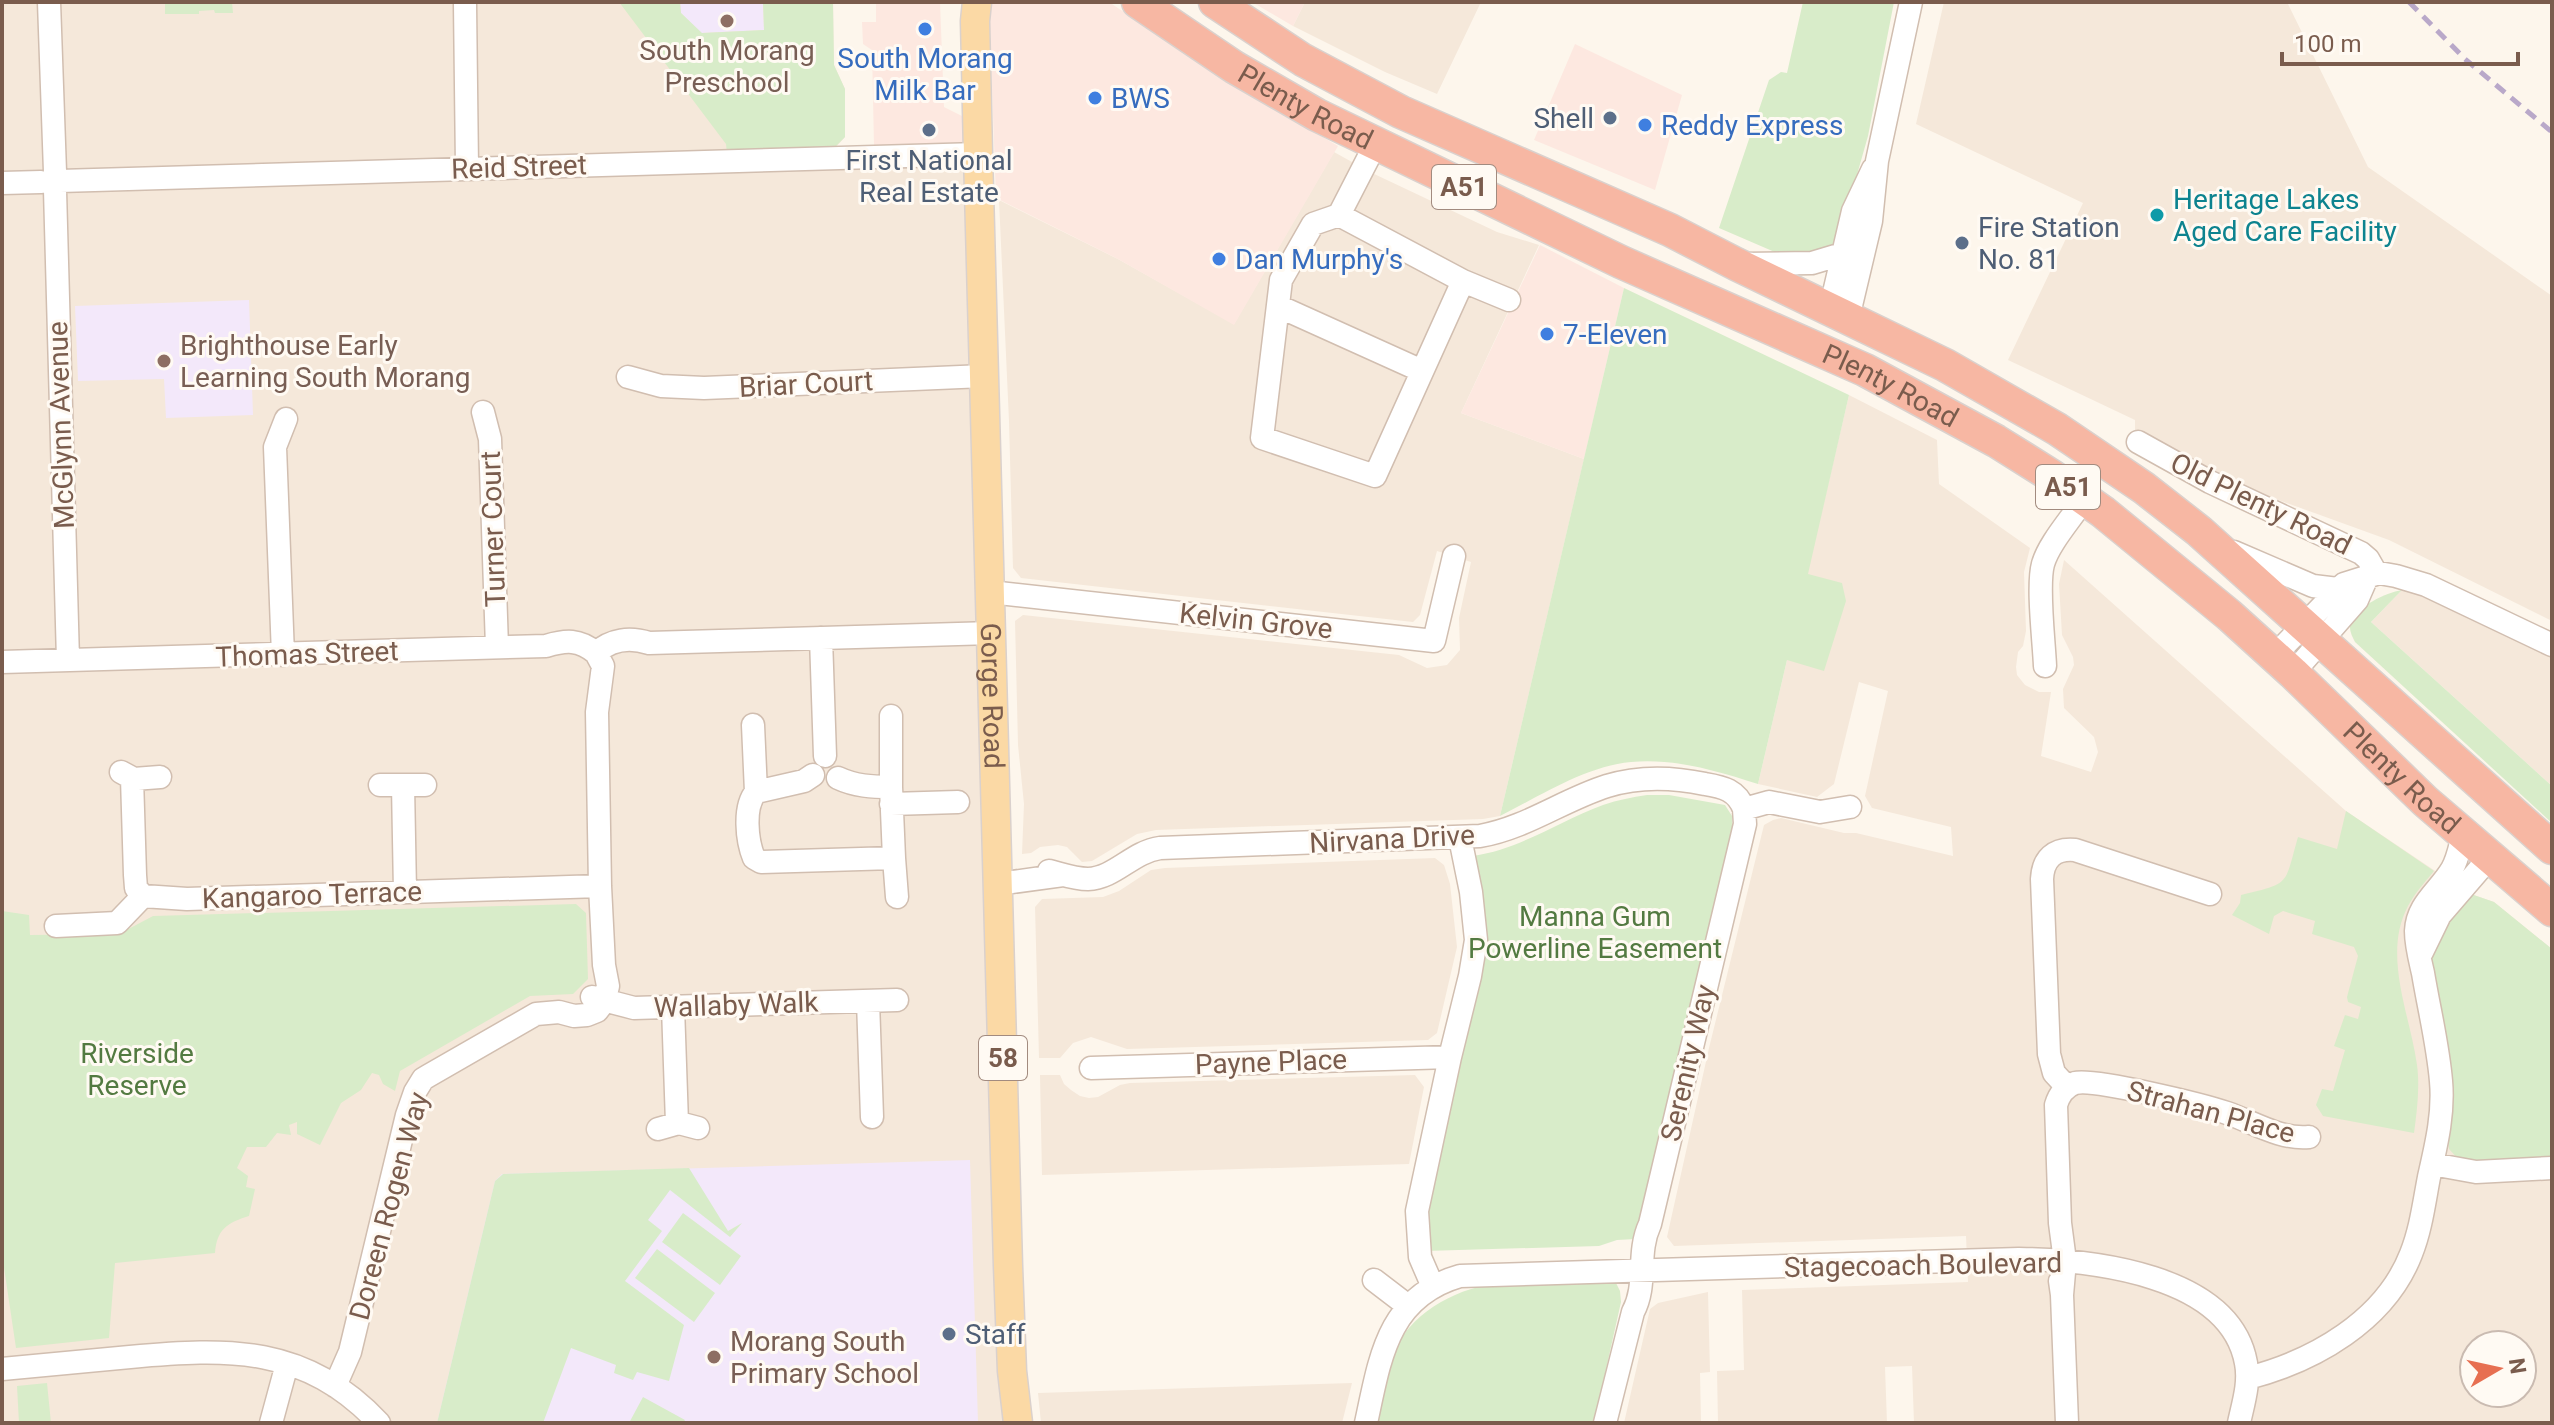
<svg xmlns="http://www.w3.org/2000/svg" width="2554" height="1425" viewBox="0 0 2554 1425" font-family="Roboto,sans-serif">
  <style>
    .residential { fill: #f5e8da; fill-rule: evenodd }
    .commercial { fill: #fde8e0 }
    .education { fill: #f3e8fa }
    .green { fill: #d8ecc9 }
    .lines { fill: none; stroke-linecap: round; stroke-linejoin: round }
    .minor-casing { stroke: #d1beb0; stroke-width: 25 }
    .major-casing { stroke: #dad1cd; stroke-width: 31 }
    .highway-casing { stroke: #dad1cd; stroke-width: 35 }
    .minor { stroke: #fff; stroke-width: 22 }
    .major { stroke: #fbd9a5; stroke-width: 28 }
    .highway { stroke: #f7b7a3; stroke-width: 32 }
    .rail { stroke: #b9a8c9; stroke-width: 5; stroke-dasharray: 12 8; stroke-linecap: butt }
    .education-dot { fill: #8d6e63; stroke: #fffaf3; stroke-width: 3 }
    .shop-dot { fill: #3f7fe0; stroke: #fffaf3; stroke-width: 3 }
    .service-dot { fill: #5c6f8a; stroke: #fffaf3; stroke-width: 3 }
    .culture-dot { fill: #0f9aa8; stroke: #fffaf3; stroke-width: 3 }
    .labels { text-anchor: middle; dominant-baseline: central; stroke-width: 6; stroke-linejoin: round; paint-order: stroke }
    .shield { fill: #fffaf3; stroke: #a28b7f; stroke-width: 2 }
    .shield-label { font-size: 26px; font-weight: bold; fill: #7a5c4d }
    .education-label { font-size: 28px; fill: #785e54; stroke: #fffaf3; text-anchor: start }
    .shop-label { font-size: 28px; fill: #366cbe; stroke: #fffaf3; text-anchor: start }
    .street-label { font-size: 28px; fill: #7a5c4d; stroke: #fffaf3 }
    .service-label { font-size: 28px; fill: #4e5e75; stroke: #fffaf3; text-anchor: start }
    .culture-label { font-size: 28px; fill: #0d838f; stroke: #fffaf3; text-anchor: start }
    .park-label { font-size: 28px; fill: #537a41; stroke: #fffaf3 }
  </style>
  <rect width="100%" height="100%" fill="#fdf6ec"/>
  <path class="residential" d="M2,2H833L834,65L845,89V137L836,147L965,144L1004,1364V1423H2Z
    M1305,2H1481L1437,94L1385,72L1293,26Z
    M1944,2H2287L2368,167L2552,296V621L2389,540L2240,486L2138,433L2135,430V420L2008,360L2083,203L1916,124Z
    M1334,152L1370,172L1497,232L1539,245L1461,413L1584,459L1500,816L1483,819L1156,830L1137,834L1092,861L1082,862L1067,847L1058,845L1040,847L1031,853L1022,854L1024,804L1018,745L1015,621L1023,615L1399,655L1427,668L1447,665L1460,650L1459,618L1471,562L1437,551L1420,615L1413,622L1021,578L1013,568L1009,421L999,200L1118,259L1234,324Z
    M1849,395L1937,440L1939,484L2030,548L2024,572L2026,631L2023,646L2018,652L2016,667L2017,675L2025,685L2039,692H2051L2041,756L2091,772L2098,752L2094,737L2064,708L2063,689L2074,665L2073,657L2062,635L2059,584L2064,560L2346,811L2468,893L2494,902L2552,949V1423H1914L1912,1366L1885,1367L1887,1423H1718L1717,1371L1744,1370L1742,1290L1968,1282L1966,1236L1674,1246L1667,1237L1709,1048L1764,825L1773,820L1781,818L1844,833H1856L1953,856L1951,827L1872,808L1865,796L1888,691L1859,682L1834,784L1817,797L1758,784ZM2474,1345H2522V1393H2474Z
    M2402,590H2415L2552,653V786L2371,622Z
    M1435,858L1444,865L1450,884L1457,947L1437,1033L1428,1040L1127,1049L1091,1037L1073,1043L1060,1058H1039L1035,907L1042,899L1103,897L1119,891L1151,870L1165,868Z
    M1040,1075H1060L1064,1084L1071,1090L1080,1096L1089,1098L1098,1097L1120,1085L1130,1083L1415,1075L1424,1087L1409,1164L1042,1175Z
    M1708,1292L1710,1372L1700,1373L1701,1423H1624L1650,1309L1658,1303Z
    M1352,1383L1342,1423H1041L1038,1393Z"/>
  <path class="commercial" d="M876,2H940L944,107L964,117L965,144L874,146L872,50L863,44L862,22H876Z
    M989,2H1109L1214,73L1338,146L1234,325L1118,259L996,198Z
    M1252,2H1305L1293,26Z
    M1575,44L1682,95L1655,190L1534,140Z
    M1540,245L1624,288L1584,459L1461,413Z"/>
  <path class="education" d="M680,2H763L764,30L701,33L681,13Z
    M249,300L253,415L166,418L164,379L78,381L75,306Z
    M970,1160L978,1423H437L495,1181L502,1174Z"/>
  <path class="green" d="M165,2H232L233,13H215L214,10L199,11V14H165Z
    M619,2H680L681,13L702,33L764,30L763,2H833L834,65L845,89V137L835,147L727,153L726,144Z
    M1803,2H1894L1868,136L1841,231L1833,247L1821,255L1777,253L1719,228L1769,80L1781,72L1787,73Z
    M1624,288L1849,395L1808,574L1842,583L1846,601L1824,671L1787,660L1758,784C1717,771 1675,758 1631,762C1586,766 1540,796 1500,816Z
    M2402,590L2371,622L2552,786V823L2355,642C2352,636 2348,629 2351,622C2358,606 2385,593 2402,590Z
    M1647,795H1669L1725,805L1732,816L1733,835L1636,1239L1617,1240L1599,1246L1425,1251V1219L1482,956L1473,856C1521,849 1559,821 1603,805C1618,800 1632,797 1647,795Z
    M2346,811L2434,871C2425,882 2415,893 2408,906C2382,955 2410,1014 2417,1065C2420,1087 2417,1111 2414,1133L2323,1116L2316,1105L2322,1089L2333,1091L2345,1050L2334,1046L2345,1015L2358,1019L2361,1007L2348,1002L2347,997L2358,956L2354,947L2312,934L2315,921L2283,911L2274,916L2269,934L2232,915L2240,903L2241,895C2292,883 2284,885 2298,837L2337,849Z
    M2468,893L2494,902L2552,949V1162H2461L2449,1149L2432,959L2434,942Z
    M576,904L586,913L588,979L573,994L530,996L400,1071L395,1091L383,1084L379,1075L372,1073L361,1090L341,1103L320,1145L297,1134V1122L289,1125L291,1135L277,1133L266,1147H247L237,1168L248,1176L246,1187L255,1189L249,1216C227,1223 217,1229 215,1253L115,1263L109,1338L16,1348L2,1254V911L29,915L30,935L119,934L153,916Z
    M689,1168L728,1231L742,1223L730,1237L670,1190L648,1220L662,1231L625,1281L684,1325L669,1381L637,1372L633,1380L614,1373L616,1365L571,1348L543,1423H437L495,1181L503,1174Z
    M683,1213L741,1256L720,1285L662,1242Z
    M657,1249L715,1293L694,1322L635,1278Z
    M1610,1281L1616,1283L1620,1291L1621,1302L1594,1423H1375C1379,1403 1382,1382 1389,1363C1403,1320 1444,1294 1486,1285Z
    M47,1383L51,1423H19L17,1386Z
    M643,1397L685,1420L683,1423H629Z"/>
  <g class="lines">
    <defs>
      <path id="minor" d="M49,2L55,172
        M465,4L467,168
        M60,181L978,154
        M2,183L41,182
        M55,190L68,660
        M1339,215L1463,281L1375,476L1262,438L1281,280L1313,224L1339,215L1375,145
        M1745,264L1812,263L1842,254
        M1463,281L1509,300
        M1278,306L1422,371
        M1830,310L1853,211L1873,169
        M1848,318L1871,221L1877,161L1911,2
        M628,377L661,386L704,388L984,376
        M483,412L490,439L497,647
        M2138,442L2210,482L2361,553L2368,559L2376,573
        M2234,552L2313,586L2338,589
        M990,592L1434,641L1454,556
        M821,638L825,756
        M283,655L275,447L286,419
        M2274,656L2344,584L2379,573L2396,576L2426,585L2552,645
        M2,662L546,646C566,640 579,639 596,653C611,639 630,637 649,643L992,633
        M2045,666C2044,641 2037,586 2043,564C2049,543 2072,518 2084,499
        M2293,673L2357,600L2367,577
        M891,716V787
        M753,725L756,792
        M121,772L134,779L160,777
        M813,775L804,781L756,792C743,807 747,841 754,858L761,862L894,858L891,787C872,787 855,786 838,778
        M132,778L135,875L136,888L143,896L187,899L600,886
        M380,785H425
        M403,785L405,892
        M891,804L958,802
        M894,858L897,897
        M1049,871C1061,874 1075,879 1088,879C1115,878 1132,852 1160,848L1480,836C1526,828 1563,800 1607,786C1639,776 1672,777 1705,784C1723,787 1737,790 1744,809L1769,802L1820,812L1850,807
        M998,884L1063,875
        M56,926L117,923L143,896
        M2422,952L2440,915L2490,857
        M592,997L634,1008L897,1000
        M868,1001L872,1117
        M673,1007L677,1123
        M1091,1068L1450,1057
        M2067,1087L2054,1073L2049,1054L2042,879C2043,859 2054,848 2075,850L2210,894
        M658,1129L679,1123L698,1128
        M2432,1164L2476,1172L2552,1168
        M1374,1280L1408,1306
        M2060,1281L2062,1295L2067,1423
        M1433,1287L1420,1257L1417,1211L1450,1057L1470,976L1476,940L1471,892L1460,838
        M2062,1295L2065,1261L2060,1223L2056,1105C2059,1095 2064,1087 2075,1083C2094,1078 2204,1105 2227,1113C2253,1122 2281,1140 2309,1137
        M2,1369C45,1365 87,1361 130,1357C228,1348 306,1345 379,1423
        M2248,1378C2314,1361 2385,1321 2411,1254C2421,1229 2424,1203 2429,1177C2436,1146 2444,1114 2441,1081C2438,1045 2429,1009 2423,973C2420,960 2416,945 2416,931C2417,904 2439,891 2452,869C2458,859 2460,846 2463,835
        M335,1386L350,1352L407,1115L415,1092L423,1079L428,1076L536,1014L559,1012L574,1016L587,1015L597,1011L604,1002L608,986L604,965L600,886L597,712L603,666L596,653
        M271,1423L287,1364
        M1366,1423C1380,1359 1387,1297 1460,1276L2019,1259C2091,1260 2230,1274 2246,1363C2250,1383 2243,1404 2239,1423
        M1605,1423L1633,1312C1648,1284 1636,1254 1650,1224L1745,824L1744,809"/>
      <g id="major">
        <path id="s1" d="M977,2L975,21L978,154L1008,1266L1012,1371L1018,1423"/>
      </g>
      <g id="highway">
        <path id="s2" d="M1138,2L1234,67L1317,115L1621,262L1865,370L1996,441L2052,476L2103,512L2229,615L2293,673L2425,801L2552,910"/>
        <path d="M1215,2L1303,60L1401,112L1670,230L1736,264L1945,365L2057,429L2144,488L2199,531L2552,848"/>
      </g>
    </defs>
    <use href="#minor" class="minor-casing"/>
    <use href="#major" class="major-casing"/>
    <use href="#highway" class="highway-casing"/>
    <use href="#minor" class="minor"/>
    <use href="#major" class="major"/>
    <use href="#highway" class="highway"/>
    <path class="rail" d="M2409,2L2465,59L2552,132"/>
  </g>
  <g class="education-dot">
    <circle cx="727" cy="21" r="8"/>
    <circle cx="164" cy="361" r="8"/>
    <circle cx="714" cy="1357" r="8"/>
  </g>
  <g class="shop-dot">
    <circle cx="925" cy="29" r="8"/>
    <circle cx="1095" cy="98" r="8"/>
    <circle cx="1645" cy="125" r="8"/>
    <circle cx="1219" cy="259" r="8"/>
    <circle cx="1547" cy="334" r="8"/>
  </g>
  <g class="service-dot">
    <circle cx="1610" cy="118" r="8"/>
    <circle cx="929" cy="130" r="8"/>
    <circle cx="1962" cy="243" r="8"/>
    <circle cx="949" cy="1334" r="8"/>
  </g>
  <circle class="culture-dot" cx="2157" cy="215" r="8"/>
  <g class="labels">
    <g class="shield">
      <rect x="1432" y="165" width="64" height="44" rx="6"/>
      <rect x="2036" y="465" width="64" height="44" rx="6"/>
      <rect x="979" y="1036" width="48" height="44" rx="6"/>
    </g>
    <g class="shield-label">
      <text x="1464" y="187">A51</text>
      <text x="2068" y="487">A51</text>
      <text x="1003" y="1058">58</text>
    </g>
    <g class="education-label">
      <text x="727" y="50" text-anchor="middle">South Morang<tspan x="727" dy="32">Preschool</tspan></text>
      <text x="180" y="345">Brighthouse Early<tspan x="180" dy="32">Learning South Morang</tspan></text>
      <text x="730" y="1341">Morang South<tspan x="730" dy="32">Primary School</tspan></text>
    </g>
    <g class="shop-label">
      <text x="925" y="58" text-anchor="middle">South Morang<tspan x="925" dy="32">Milk Bar</tspan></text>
      <text x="1111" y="98">BWS</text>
      <text x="1661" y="125">Reddy Express</text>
      <text x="1235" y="259">Dan Murphy's</text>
      <text x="1563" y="334">7-Eleven</text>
    </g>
    <g class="street-label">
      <text stroke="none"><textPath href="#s2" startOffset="198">Plenty Road</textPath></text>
      <text transform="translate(519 167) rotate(-2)">Reid Street</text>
      <text transform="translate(806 384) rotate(-3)">Briar Court</text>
      <text stroke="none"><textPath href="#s2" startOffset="846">Plenty Road</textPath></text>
      <text transform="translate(61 425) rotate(-92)">McGlynn Avenue</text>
      <text transform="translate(2261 504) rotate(26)">Old Plenty Road</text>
      <text transform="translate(493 529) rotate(-92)">Turner Court</text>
      <text transform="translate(1256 621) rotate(6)">Kelvin Grove</text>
      <text transform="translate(307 654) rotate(-2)">Thomas Street</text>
      <text stroke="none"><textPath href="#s1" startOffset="694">Gorge Road</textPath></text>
      <text stroke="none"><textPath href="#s2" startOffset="1494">Plenty Road</textPath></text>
      <text transform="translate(1392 839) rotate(-3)">Nirvana Drive</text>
      <text transform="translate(312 895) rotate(-2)">Kangaroo Terrace</text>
      <text transform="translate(736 1005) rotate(-2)">Wallaby Walk</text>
      <text transform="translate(1271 1062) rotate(-2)">Payne Place</text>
      <text transform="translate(1688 1063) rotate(-77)">Serenity Way</text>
      <text transform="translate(2211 1112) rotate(15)">Strahan Place</text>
      <text transform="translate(389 1206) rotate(-75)">Doreen Rogen Way</text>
      <text transform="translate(1923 1265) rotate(-1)">Stagecoach Boulevard</text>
    </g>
    <g class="service-label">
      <text x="1594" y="118" text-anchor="end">Shell</text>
      <text x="929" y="160" text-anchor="middle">First National<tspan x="929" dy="32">Real Estate</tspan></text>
      <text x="1978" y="227">Fire Station<tspan x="1978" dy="32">No. 81</tspan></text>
      <text x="965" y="1334">Staff</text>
    </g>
    <g class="culture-label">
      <text x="2173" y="199">Heritage Lakes<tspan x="2173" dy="32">Aged Care Facility</tspan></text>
    </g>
    <g class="park-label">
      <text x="1595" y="916">Manna Gum<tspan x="1595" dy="32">Powerline Easement</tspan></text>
      <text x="137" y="1053">Riverside<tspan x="137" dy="32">Reserve</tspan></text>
    </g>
  </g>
  <rect width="2554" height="1425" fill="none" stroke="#7a5c4d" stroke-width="8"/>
  <g transform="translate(2498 1369) rotate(81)"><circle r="38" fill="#fffaf3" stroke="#cabbb1" stroke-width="2"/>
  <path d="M0-6L14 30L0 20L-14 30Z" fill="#e76f51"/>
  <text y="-12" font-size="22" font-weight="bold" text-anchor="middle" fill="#7a5c4d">N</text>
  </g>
  <path d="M2282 52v12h236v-12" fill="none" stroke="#7a5c4d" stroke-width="4"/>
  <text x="2294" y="52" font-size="24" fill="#7a5c4d" stroke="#fffaf3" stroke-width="6" paint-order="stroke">100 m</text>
</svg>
